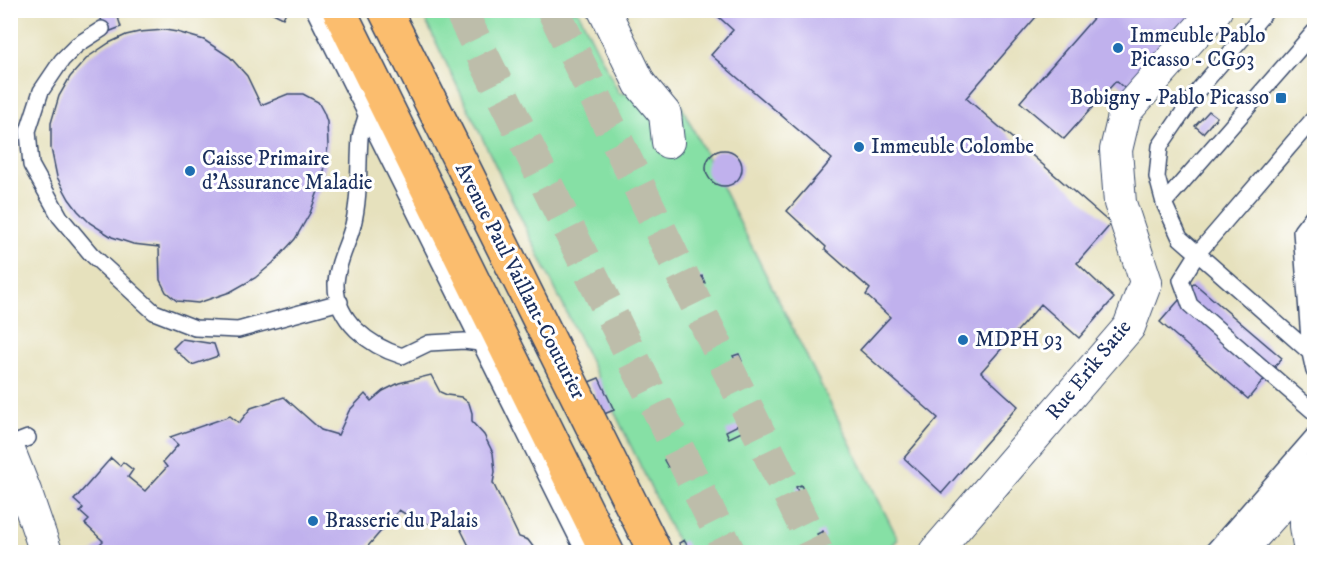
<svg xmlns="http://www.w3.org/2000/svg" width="1325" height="563" viewBox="0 0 1325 563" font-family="'IM FELL DW Pica',serif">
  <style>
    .green { fill: #86e0a5; stroke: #508882; stroke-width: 1.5 }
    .building { fill: #c0b1ed }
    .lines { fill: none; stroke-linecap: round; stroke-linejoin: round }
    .highway-tunnel { stroke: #bdbdaa; stroke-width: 33; stroke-dasharray: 33 16; stroke-linecap: butt }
    .lane-casing { stroke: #394a6c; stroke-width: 18 }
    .street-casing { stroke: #394a6c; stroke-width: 34 }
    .primary-casing { stroke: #394a6c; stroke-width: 36 }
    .lane { stroke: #fff; stroke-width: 15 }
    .street { stroke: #fff; stroke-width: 32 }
    .primary { stroke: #fbbd6e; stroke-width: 33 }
    .poi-dot { fill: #1f6fb2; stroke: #fff; stroke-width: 2 }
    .labels { text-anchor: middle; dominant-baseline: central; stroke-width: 6; stroke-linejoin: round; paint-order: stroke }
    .poi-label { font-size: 21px; fill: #1b2f5e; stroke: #fff; text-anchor: start }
    .street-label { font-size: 21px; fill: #1b2f5e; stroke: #fff }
  </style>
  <rect width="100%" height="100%" fill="#fff"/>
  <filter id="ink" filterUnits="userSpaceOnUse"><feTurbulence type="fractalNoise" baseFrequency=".0167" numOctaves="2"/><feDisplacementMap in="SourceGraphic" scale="12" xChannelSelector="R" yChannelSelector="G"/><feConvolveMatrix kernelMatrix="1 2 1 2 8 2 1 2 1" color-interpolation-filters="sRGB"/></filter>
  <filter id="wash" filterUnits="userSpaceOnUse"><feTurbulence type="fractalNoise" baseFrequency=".008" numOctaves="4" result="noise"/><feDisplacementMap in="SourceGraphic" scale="24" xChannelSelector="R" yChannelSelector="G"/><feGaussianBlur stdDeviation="1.35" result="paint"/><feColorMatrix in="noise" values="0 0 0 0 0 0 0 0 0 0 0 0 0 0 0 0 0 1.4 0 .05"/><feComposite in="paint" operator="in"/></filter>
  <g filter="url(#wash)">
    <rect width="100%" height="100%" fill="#e6e1bd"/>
    <path class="green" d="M421,11H578L619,93L678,99L898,539L886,552H682Z"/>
    <g id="blocks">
      <path class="building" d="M267,10H287L283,18Z
        M711,10H1042L966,98L1111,224L1077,263L1114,298L1079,338L1041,304L981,372L1018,406L942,493L904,458L938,418L860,350L890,317L866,295L870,289L825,249L826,247L787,211L832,159L711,55L733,30Z
        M1091,10H1201L1130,93L1116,81L1064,139L1020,102L1096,15Z
        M116,11L121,27L108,32L100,17Z
        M165,30L177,32L204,40L230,57L247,76L261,105L288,94H303L318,102L324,113L327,122L328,146L323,178L310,213L295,239L273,263L255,278L230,292L198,303L177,301L166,292L160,280L159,247L133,244L112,237L90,223L78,211L69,199L57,177L51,148V123L59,96L70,77L88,57L109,43L126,35L139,32Z
        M1209,111L1217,117L1203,133L1195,126Z
        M706 168a18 18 0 1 1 36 0a18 18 0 1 1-36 0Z
        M702,276L705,283L700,286L697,279Z
        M600,281V284L584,292L582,288Z
        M1194,283L1282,358L1248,399L1160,322Z
        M182,339L214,344L218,356L192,365L173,348Z
        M739,354L742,361L737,363L733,356Z
        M431,375L440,392L447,395L461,397L469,403L472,413V422L484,435L493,453L495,472L493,483L519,537L528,540L537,552H472L456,520L440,524H428L413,519L399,510L363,552H92L103,541L85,524L89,520L80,512L83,508L74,500L111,458L120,466L123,462L133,470L128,477L145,491L167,467L163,462L178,445L170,437L230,416L239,423L251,408L284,397L321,430L338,435L349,411L365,394L371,401L383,391L399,383Z
        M599,378L614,410L604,414L589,382Z
        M742,423L746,430L729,438L726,431Z
        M681,452L685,459L668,467L664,460Z
        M801,485L804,492L799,494L796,487Z
        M823,531L826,538L821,540L817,534Z
        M684,540L688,547L682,550L679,543Z"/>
    </g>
  </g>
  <g filter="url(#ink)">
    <use href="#blocks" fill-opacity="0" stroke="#394a6c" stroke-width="1.5"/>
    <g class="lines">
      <path class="highway-tunnel" d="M460,10L729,552
        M553,10L817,552"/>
      <defs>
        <path id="lane" d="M314,10L584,552
          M1267,10L1199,89L1160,146L1157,177L1164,203L1180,238L1314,356
          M102,29L77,45L62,60L41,91L28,131L31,165L60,217L91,254L154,312L195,328L238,330L340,302
          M367,111C366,121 361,129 360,138C358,167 360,197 353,225C348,245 337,262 336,283C335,321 370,346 402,356L429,343L464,341L487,344
          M1314,118L1198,253L1181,280L1190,305L1314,412
          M1164,203L1314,32
          M1314,214L1301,231L1310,353L1314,371
          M10,445L28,438
          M1212,552L1314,435"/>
        <path id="street" d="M604,10L640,84L665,114L668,142
          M10,453L25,491
          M1306,479V526L1310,552
          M10,495L25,491L46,552
          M935,552L1129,327L1146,282L1120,203L1116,150L1125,112L1216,10
          M1239,552L1314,469"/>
        <path id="primary" d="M339,10L607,552
          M385,10L655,552"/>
      </defs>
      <use href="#lane" class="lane-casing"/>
      <use href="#street" class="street-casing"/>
      <use href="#primary" class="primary-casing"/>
      <use href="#lane" class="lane"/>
      <use href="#street" class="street"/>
      <use href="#primary" class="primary"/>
    </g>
  </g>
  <g class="poi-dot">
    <circle cx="1118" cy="48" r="6"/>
    <rect x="1275" y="92" width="12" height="12" rx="3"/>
    <circle cx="859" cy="147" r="6"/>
    <circle cx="190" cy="171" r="6"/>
    <circle cx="963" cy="340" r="6"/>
    <circle cx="313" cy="521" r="6"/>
  </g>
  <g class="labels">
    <g class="poi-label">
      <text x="1130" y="36">Immeuble Pablo<tspan x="1130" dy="24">Picasso - CG93</tspan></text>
      <text x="1269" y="98" text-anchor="end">Bobigny - Pablo Picasso</text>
      <text x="871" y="147">Immeuble Colombe</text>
      <text x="202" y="159">Caisse Primaire<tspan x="202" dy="24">d'Assurance Maladie</tspan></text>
      <text x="975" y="340">MDPH 93</text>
      <text x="325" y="521">Brasserie du Palais</text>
    </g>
    <g class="street-label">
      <text transform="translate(520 281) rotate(63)">Avenue Paul Vaillant-Couturier</text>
      <text transform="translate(1089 370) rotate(-51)">Rue Erik Satie</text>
    </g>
  </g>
  <rect width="1325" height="563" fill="none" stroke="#fff" stroke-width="36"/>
</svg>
